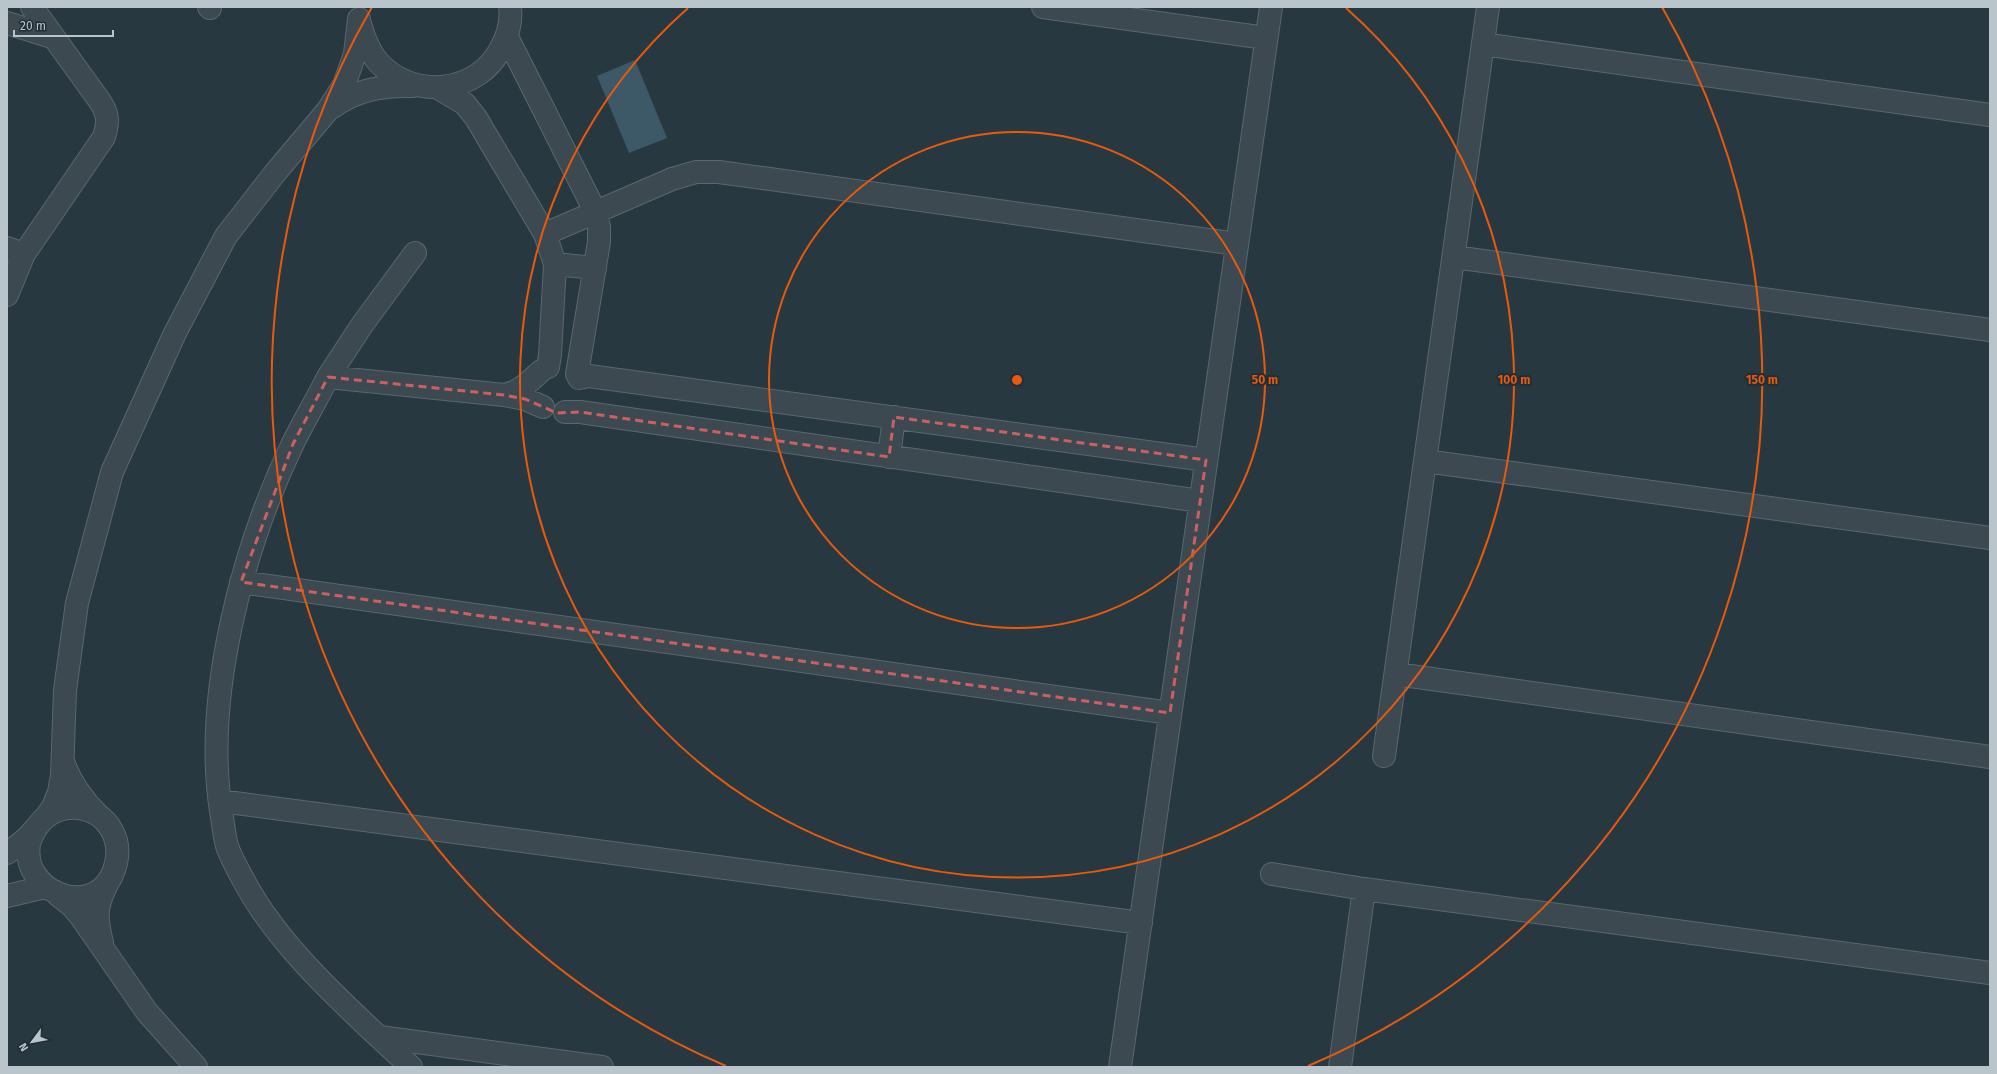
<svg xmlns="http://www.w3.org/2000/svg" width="1997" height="1074" viewBox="0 0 1997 1074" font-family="'Fira Sans',sans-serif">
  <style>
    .water { fill: #3d5867 }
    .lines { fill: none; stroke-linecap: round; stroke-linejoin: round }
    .minor-casing { stroke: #5a676e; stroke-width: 24 }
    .minor { stroke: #3c4951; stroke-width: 22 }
    .marked { fill: none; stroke: #cc5f61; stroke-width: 3; stroke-dasharray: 8 5; stroke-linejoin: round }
    .ring { fill: none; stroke: #e8590c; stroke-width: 2 }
    .centre { fill: #e8590c; stroke: #212e36; stroke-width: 2 }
    .ring-label { font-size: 12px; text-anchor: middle; font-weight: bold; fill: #e8590c; stroke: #212e36; stroke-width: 4; stroke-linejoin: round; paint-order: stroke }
  </style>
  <rect width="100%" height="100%" fill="#283841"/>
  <path class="water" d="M635,60L667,138L629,153L597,76Z"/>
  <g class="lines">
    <defs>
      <path id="minor" d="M209,7L210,8
        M1043,7L1266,38
        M7,23L52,37
        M360,24C364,38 369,52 379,63C413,100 478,94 501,48C508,35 512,22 510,7
        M507,37L595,211L599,227V242L577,374
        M1483,44L1990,115
        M438,88L465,104L476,118L545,234L555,264L550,355L548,367
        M331,108C356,90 382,85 413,86
        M545,234L672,179L696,172H719L1237,244
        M7,248L24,254L104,137C109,121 108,113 99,100L32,7
        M1454,257L1990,330
        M555,264L595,268
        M7,295L24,254
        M328,377L362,325L415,253
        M579,378L589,376L1206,460
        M504,395C520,392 529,382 541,371
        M565,412H580L1200,501
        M889,457L894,417
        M1425,461L1990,538
        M241,582L1170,713
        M1396,674L1990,757
        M1384,756L1488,7
        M63,761C70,783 82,799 98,815
        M220,801L1141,923
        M45,818L53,807L59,792L62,775L65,690L77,603L112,472L175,333L226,236L275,173L328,110L344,85L355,54L359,19
        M7,853C18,846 27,839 35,829C38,826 41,821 45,818C65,801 98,806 111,829C120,844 119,859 112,875C91,919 21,892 29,844C30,839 33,834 35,830
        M1272,874L1364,889L1990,973
        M58,895L72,906L81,917L147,1012L196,1067
        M7,896L45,887
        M102,942C95,916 96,904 109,880
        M380,1037L602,1067
        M411,1067C354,1013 281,951 244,881C238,870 231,858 227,846C224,835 223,822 221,811C203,696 243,547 293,443C304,421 317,399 328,377L504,395L525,399L543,407
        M1120,1067L1271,7
        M1340,1067L1364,889"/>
    </defs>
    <use href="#minor" class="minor-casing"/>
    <use href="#minor" class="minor"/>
  </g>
  <path class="marked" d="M328,377L504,395L525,399L557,413L580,412L889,457L894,417L1206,460L1170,713L241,582L293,444Z"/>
  <g class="ring">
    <circle cx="1017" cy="380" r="248"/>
    <path d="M1346 8A497 497 0 1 1 688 8"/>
    <path d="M726 1066A745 745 0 0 1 372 7M1662 7A745 745 0 0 1 1308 1066"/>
  </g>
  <circle cx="1017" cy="380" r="6" class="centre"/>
  <g class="ring-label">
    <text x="1265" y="384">50 m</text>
    <text x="1514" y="384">100 m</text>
    <text x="1762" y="384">150 m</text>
  </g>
  <rect width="1997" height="1074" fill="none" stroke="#b9c4cb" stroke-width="16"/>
  <g transform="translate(32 1042) rotate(238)" stroke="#212e36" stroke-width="3" paint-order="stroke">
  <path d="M0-3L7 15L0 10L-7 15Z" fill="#b9c4cb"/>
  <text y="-6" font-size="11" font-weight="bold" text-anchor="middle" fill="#b9c4cb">N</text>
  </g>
  <path d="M14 30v6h99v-6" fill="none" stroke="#b9c4cb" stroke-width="2"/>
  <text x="20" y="30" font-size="12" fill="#b9c4cb" stroke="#212e36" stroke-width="3" paint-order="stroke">20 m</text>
</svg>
